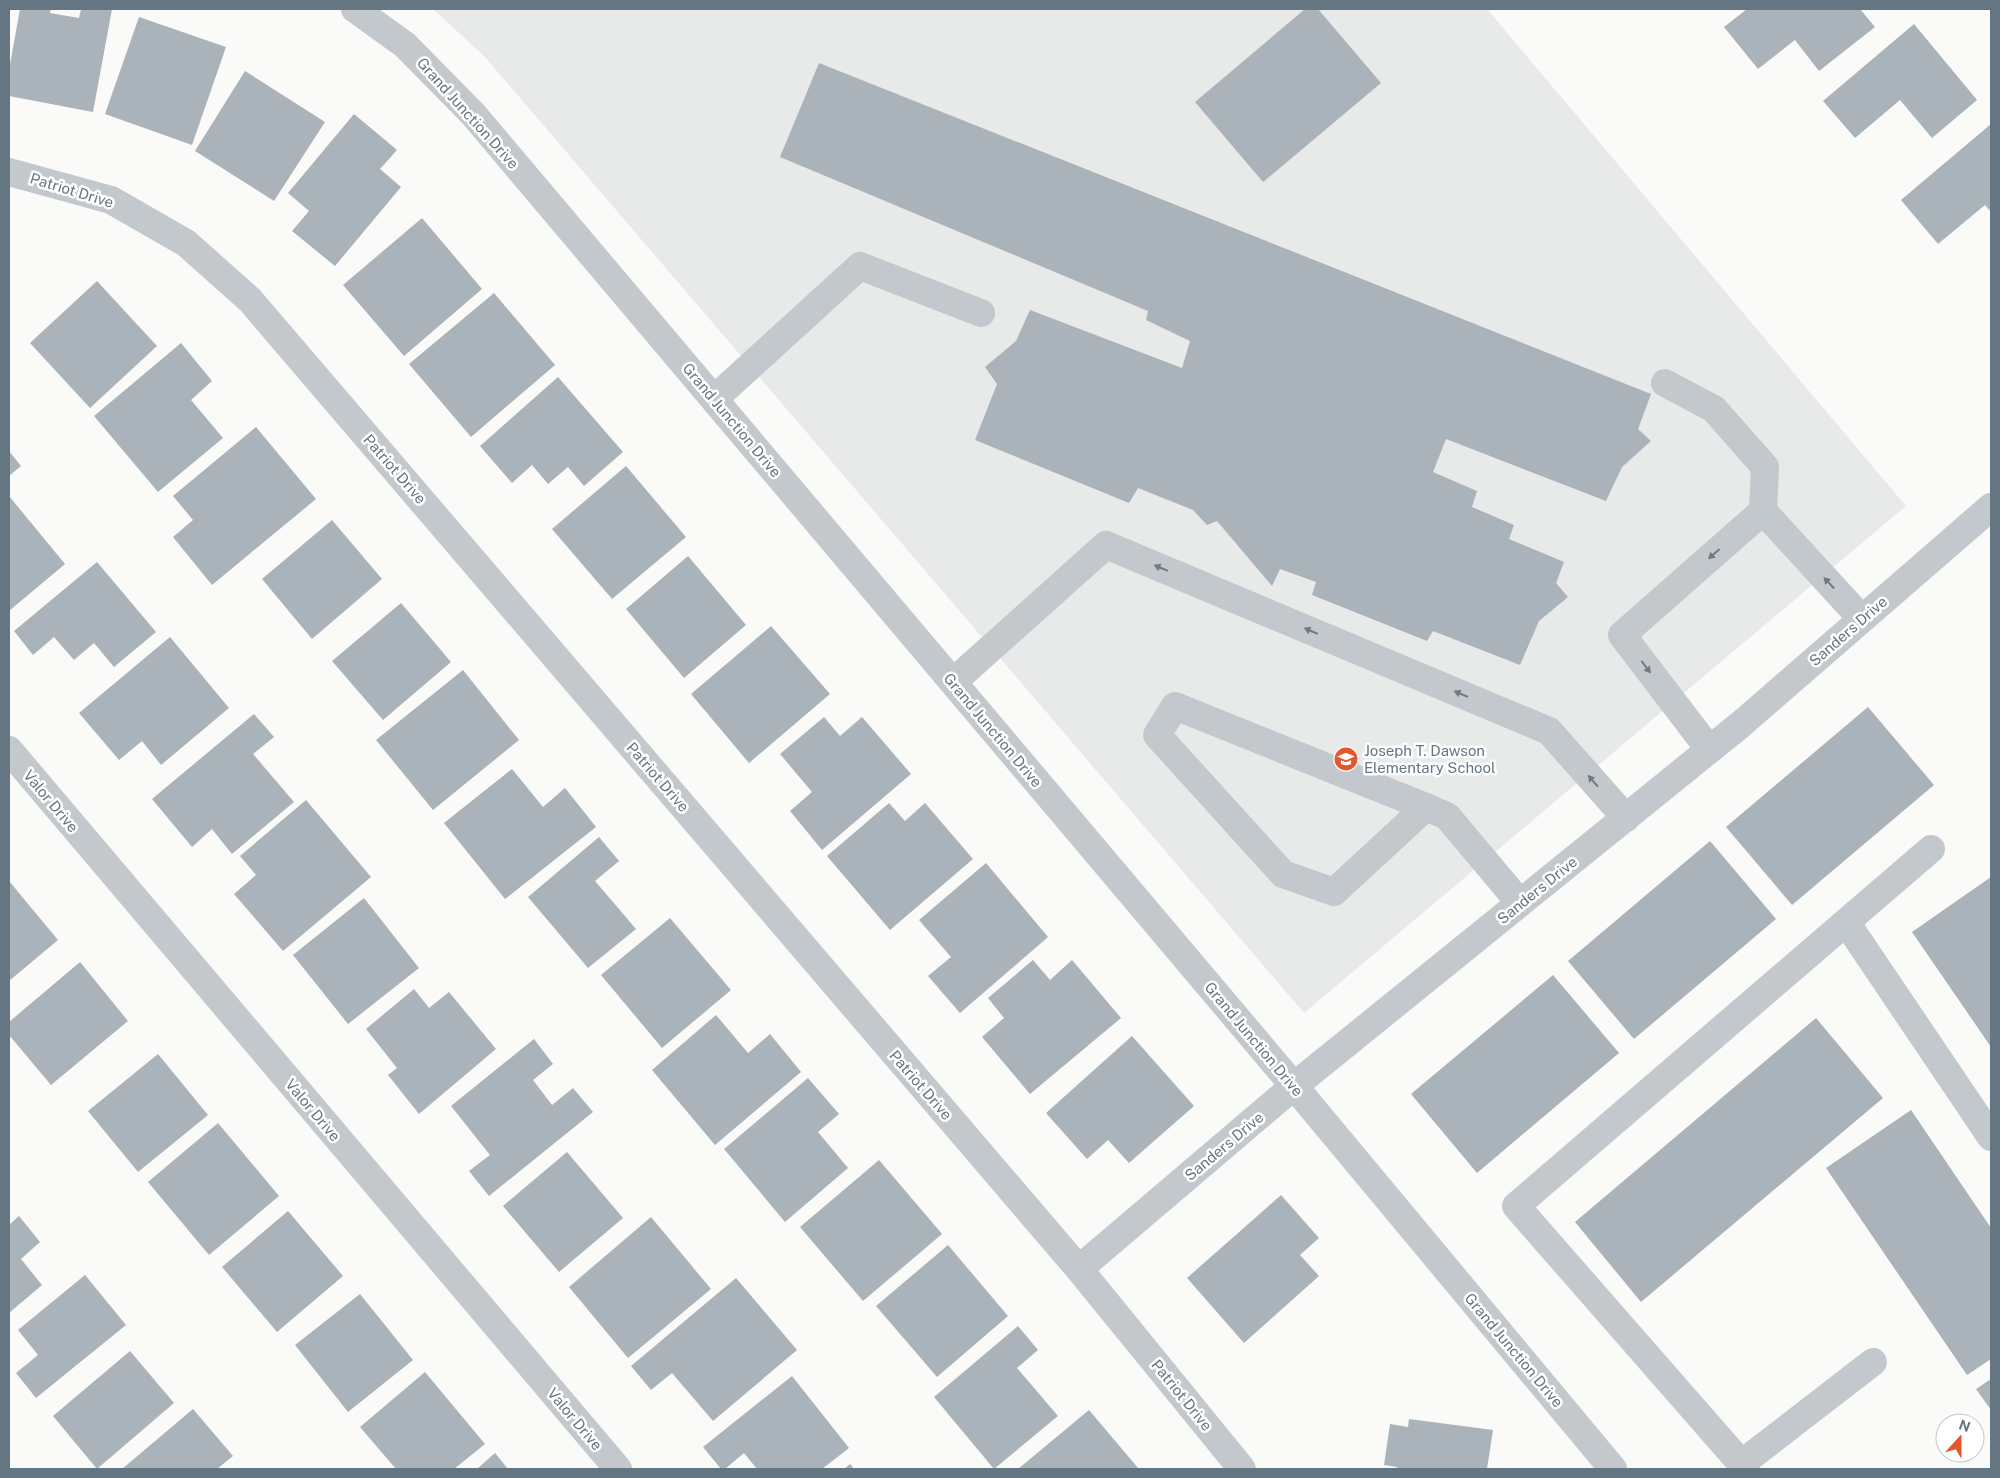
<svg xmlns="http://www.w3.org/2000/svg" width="2000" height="1478" viewBox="0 0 2000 1478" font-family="'Public Sans',sans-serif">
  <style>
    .built { fill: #e8e9e9 }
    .building { fill: #aab3b9 }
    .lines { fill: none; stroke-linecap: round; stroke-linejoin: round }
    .minor { stroke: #c3c8cc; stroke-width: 28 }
    .oneway { fill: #6a7a87 }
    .labels { text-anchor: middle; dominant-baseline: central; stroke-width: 5; stroke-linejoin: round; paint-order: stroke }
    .street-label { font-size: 15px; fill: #657683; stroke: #fff }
    .poi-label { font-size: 15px; fill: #657683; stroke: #fff; text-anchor: start }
  </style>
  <rect width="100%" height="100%" fill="#fafaf8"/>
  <path class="built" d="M433,9H1487L1906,506L1304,1013L485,57Z"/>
  <path class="building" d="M20,9H51L50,13L79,18L81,9H112L93,112L9,96V70Z
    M1305,9H1318L1381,83L1263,182L1195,102Z
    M1747,9H1860L1875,27L1819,71L1795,40L1758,69L1724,27Z
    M139,17L226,47L192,145L105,114Z
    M1914,24L1977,100L1932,138L1900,100L1855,138L1823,101Z
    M819,63L1651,394L1638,429L1651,441L1622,467L1606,501L1446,439L1433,472L1477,491L1472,507L1514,525L1509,539L1564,562L1556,583L1568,597L1539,621L1520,665L1433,631L1427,641L1312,595L1316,582L1280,569L1272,586L1217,521L1207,525L1193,510L1138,488L1129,503L975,440L997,384L985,367L1016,341L1030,310L1182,368L1190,341L1146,320L1148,311L780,157Z
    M245,71L325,122L274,201L195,151Z
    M354,114L397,150L380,169L401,187L335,266L292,231L309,211L288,193Z
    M1991,124V212L1985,205L1938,244L1901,200Z
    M422,218L482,289L404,356L343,285Z
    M97,281L157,346L90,408L30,343Z
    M494,293L555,365L471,437L409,364Z
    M181,343L212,381L191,400L223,438L158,492L94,416Z
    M558,377L623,452L584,486L568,467L548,484L532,465L512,483L480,446Z
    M256,427L316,499L212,585L173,537L193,520L173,496Z
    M9,451L21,466L9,476Z
    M626,466L686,537L612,599L552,529Z
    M9,496L65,564L9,611Z
    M332,520L382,579L312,639L262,579Z
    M688,556L746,625L684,678L626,609Z
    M97,562L156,632L114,667L94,643L74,660L54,637L33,655L14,631Z
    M401,603L451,662L383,720L332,661Z
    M771,626L830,694L749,763L691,694Z
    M170,637L229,708L161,765L142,741L119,760L79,713Z
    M463,670L519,740L433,810L376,740Z
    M1868,707L1934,785L1792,905L1726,827Z
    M254,714L274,737L253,754L294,802L232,854L212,829L192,847L152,799Z
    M824,717L840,736L862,717L911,774L822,850L790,811L812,792L780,754Z
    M512,769L543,807L565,788L596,827L505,899L444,823Z
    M306,800L371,877L283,951L234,894L256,875L240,856Z
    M889,803L905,821L925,803L973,859L890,930L827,856Z
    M599,837L619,861L595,881L636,929L588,968L528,897Z
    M1710,841L1776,919L1634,1039L1568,961Z
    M986,863L1048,937L960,1013L928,976L951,957L919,920Z
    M1991,877V1047L1912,932Z
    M9,881L58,940L9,981Z
    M364,898L419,968L348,1024L293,955Z
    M670,918L731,990L662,1048L601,975Z
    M1033,960L1050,980L1072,960L1121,1018L1030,1094L982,1037L1004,1018L988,998Z
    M80,962L128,1021L51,1085L9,1035V1022Z
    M1553,975L1619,1053L1477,1173L1411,1094Z
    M414,989L429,1008L449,992L496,1049L419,1114L388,1075L397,1068L366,1029Z
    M716,1015L748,1053L770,1034L801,1072L715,1145L652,1070Z
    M1816,1018L1883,1098L1641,1302L1575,1222Z
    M1132,1036L1194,1106L1129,1163L1108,1140L1087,1159L1046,1113Z
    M534,1039L553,1064L533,1080L552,1105L573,1088L593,1112L489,1196L469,1171L490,1155L451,1106Z
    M158,1054L208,1115L138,1172L88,1111Z
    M808,1078L839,1114L818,1132L848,1168L785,1222L724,1149Z
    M1911,1110L1991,1228V1359L1967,1375L1826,1168Z
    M218,1123L279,1196L209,1255L148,1182Z
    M567,1152L623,1218L559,1272L503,1206Z
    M879,1160L942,1234L863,1301L800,1227Z
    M1281,1195L1319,1238L1300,1255L1319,1276L1244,1343L1187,1278Z
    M288,1211L343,1276L277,1332L222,1267Z
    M19,1216L40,1242L21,1259L42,1285L9,1313V1225Z
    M651,1217L711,1289L628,1358L569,1287Z
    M948,1245L1008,1316L937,1377L876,1306Z
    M85,1275L126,1325L36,1398L16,1373L38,1355L18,1330Z
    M736,1278L797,1350L713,1421L672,1373L651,1390L631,1366Z
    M360,1294L413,1360L348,1412L295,1345Z
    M1018,1326L1038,1350L1017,1368L1058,1416L994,1469L934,1397Z
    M130,1351L174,1403L97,1469L53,1416Z
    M425,1372L485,1444L454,1469H396L360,1427Z
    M792,1376L849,1448L822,1469H757L744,1453L725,1469H721L703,1447Z
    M1991,1379V1410L1976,1389Z
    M193,1409L233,1456L217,1469H122Z
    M1089,1410L1138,1468L1018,1469Z
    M1409,1419L1493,1430L1487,1469H1396L1397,1467L1384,1465L1390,1424L1408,1427Z
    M495,1453L508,1469H477Z
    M850,1464L854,1469H844Z"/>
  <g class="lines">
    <path class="minor" d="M355,9L405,45L473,114L1294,1086L1613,1469
      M9,172L111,200L186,243L250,300L1079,1269L1242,1469
      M1665,383L1714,409L1765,467L1763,511
      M714,399L860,266L981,313
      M953,682L1106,545L1549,731L1626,818
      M1709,749L1622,635L1763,511L1862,619
      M9,750L618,1469
      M1426,807L1334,892L1283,874L1157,735L1175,706L1426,807L1447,816L1520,903
      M1846,922L1991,1137
      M1079,1269L1294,1086L1740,725L1991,507
      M1741,1464L1873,1362
      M1746,1469L1516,1206L1931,849"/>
  </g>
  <defs><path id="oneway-solid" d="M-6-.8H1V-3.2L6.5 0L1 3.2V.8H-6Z" transform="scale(1.25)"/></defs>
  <g class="oneway">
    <use href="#oneway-solid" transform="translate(1714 554) rotate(139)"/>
    <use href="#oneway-solid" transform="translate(1161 568) rotate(-157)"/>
    <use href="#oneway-solid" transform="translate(1829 583) rotate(-133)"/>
    <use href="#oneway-solid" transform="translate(1311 631) rotate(-157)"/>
    <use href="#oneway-solid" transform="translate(1646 667) rotate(53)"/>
    <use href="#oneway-solid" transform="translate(1461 694) rotate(-157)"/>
    <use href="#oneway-solid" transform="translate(1593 781) rotate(-131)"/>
  </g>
  <defs>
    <symbol id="school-disc" viewBox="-11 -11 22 22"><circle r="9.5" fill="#e4572e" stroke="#fff"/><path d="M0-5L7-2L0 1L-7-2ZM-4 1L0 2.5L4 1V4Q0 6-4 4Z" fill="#fff"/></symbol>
  </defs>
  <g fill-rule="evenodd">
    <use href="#school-disc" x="1332" y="745" width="28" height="28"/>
  </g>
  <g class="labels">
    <g class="street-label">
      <text transform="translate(468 113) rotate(48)">Grand Junction Drive</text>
      <text transform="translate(72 190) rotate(17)">Patriot Drive</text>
      <text transform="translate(732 420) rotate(50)">Grand Junction Drive</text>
      <text transform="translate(395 469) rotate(49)">Patriot Drive</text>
      <text transform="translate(1848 631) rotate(-41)">Sanders Drive</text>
      <text transform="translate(993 730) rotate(50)">Grand Junction Drive</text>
      <text transform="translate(658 777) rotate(49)">Patriot Drive</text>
      <text transform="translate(51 801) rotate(50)">Valor Drive</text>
      <text transform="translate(1537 890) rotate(-39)">Sanders Drive</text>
      <text transform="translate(1254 1039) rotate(50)">Grand Junction Drive</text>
      <text transform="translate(921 1085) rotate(49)">Patriot Drive</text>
      <text transform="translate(313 1110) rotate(50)">Valor Drive</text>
      <text transform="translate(1224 1146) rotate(-40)">Sanders Drive</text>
      <text transform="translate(1514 1350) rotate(50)">Grand Junction Drive</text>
      <text transform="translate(1182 1395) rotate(51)">Patriot Drive</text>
      <text transform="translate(575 1419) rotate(50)">Valor Drive</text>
    </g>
    <g class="poi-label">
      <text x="1364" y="750">Joseph T. Dawson<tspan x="1364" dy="17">Elementary School</tspan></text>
    </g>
  </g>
  <rect width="2000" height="1478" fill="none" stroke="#657683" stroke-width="20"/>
  <g transform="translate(1960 1438) rotate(21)"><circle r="24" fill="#ffffff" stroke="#c1c8cd"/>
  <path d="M0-4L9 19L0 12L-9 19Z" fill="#e4572e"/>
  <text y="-8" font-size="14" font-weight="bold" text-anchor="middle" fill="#657683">N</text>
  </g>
</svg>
